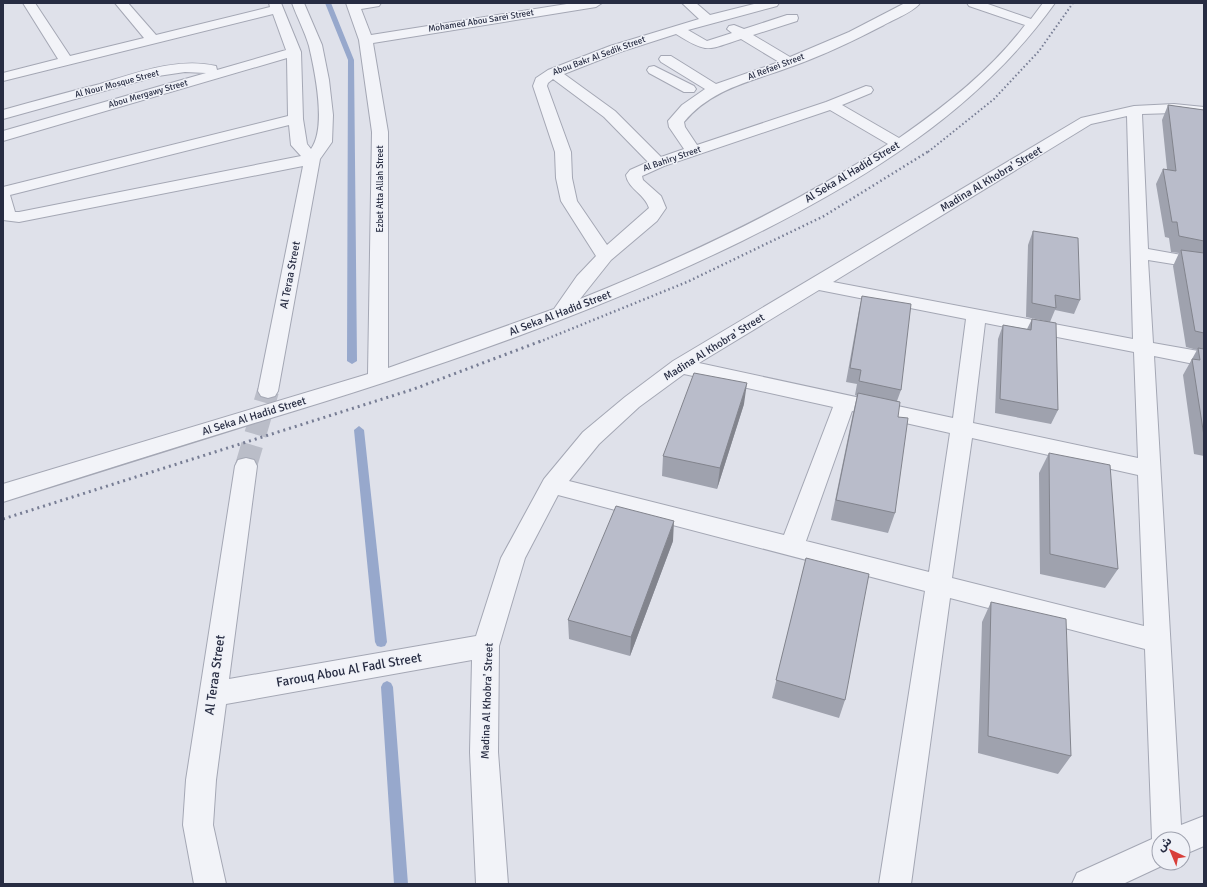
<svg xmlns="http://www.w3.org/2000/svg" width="1207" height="887" viewBox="0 0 1207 887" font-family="Signika,'Noto Sans Arabic',sans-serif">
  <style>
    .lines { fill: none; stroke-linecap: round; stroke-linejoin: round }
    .stream { fill: #97a8cc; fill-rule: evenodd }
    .minor-tunnel { stroke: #babdc8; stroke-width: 22; stroke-dasharray: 22 11; stroke-linecap: butt }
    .minor-casing { stroke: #a4a7b4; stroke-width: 2 }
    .minor { fill: #f2f3f8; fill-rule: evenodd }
    .rail-far2 { stroke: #777d94; stroke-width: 2; stroke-dasharray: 1.5 2.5; stroke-linecap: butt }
    .rail-far1 { stroke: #777d94; stroke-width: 2.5; stroke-dasharray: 1.5 3; stroke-linecap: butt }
    .rail { stroke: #777d94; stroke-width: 3; stroke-dasharray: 2 4; stroke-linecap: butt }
    .wall { fill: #9fa2ae }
    .shaded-wall { fill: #82848d }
    .building { fill: #b9bcca; stroke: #82848d }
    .labels { text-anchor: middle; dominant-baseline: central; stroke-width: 3; stroke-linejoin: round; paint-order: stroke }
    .far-street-label { font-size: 9px; fill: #272c42; stroke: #eff1f7 }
    .street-label { font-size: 11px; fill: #272c42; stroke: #eff1f7 }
    .near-street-label { font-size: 13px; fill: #272c42; stroke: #eff1f7 }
  </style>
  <rect width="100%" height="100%" fill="#dfe1ea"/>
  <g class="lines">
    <path class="stream" d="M325,3H331L354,60L357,361L352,364L347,361L348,60Z
      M359,426L364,430L387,642L385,646L381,647L377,646L375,642L354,430Z
      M387,681L391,683L393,687L408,884H394L381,687L383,683Z"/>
    <path class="minor-tunnel" d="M246,466L268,391"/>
    <defs>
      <path id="minor" d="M23,3H35L70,56L144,38L115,3H128L156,35L270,7L269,3H281L301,52L303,119L307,144L311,149C327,127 315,72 309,46C305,32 297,17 292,3H304L322,45L329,80L333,115L332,142L320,159L278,391L275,396L268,398L261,396L258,391L303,166L19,222L3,220V187L288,116L287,58L3,141V131L206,73L185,72L158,76L3,119V110C35,101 68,92 100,84C136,73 178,57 216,66L217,70L286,50L273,14L3,81V73L58,59ZM289,125L291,145L301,156L19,212H15L10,195Z
        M346,3H381L379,6L361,9L371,35L573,3H602L596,7L373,43L388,132V368L554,309L577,276L596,256L561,201L556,178L555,152L533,86L536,78L548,70L610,46L699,19L682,3H696L710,15L758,3H779L777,6L688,30L707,41L732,33L727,29L729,26L734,25L744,29L787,15H797L798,18L797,21L753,35L790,57L849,32L905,3H920C915,11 893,20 884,25C855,40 824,55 793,66C754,81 712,88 684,122L685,127L697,145L826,102L866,86L871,87L873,90L871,93L842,105L899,138C945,106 991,70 1025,25L969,6L967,3H985L1031,19L1043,3H1055C977,112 862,182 742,241C587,317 424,372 258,422C173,448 88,475 3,502V484L368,374L372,132L359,40ZM676,34C708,54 707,50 741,39L779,62L716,84L671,56H661L659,59L661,62L705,89L682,105L668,121L669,127L684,149L661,157L615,111L564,74L620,52ZM553,79L604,117L648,162L630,170L626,175C628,189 645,194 649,208L607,245L577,201L572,178L571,152L547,86L548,83ZM830,110L888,144C792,207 687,256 580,299L611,260L657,221L666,208L661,196L643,180L642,176L664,166Z
        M654,66L694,86L696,89L694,92H684L649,73L647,70L649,67Z
        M1174,104L1204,107V115L1174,113L1142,114L1148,249L1204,259V269L1148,260L1153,343L1204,352V366L1154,356L1181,825L1204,816V846L1183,855V839H1159V863H1168L1123,884H1072L1077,873L1152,839L1145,649L950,598L911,884H879L925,591L558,495L525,558L499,646L498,752L508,884H476L470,752L472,660L226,704L216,780L213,825L226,884H194L183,825L186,780L235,466L238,460L246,458L254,460L257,466L229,679L476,636L501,558L544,479L583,432L625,397L673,361L1081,118L1134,106ZM1127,116L1133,339L833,282L1091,124ZM819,290L966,319L953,418L699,363ZM985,323L1134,352L1138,458L973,423ZM684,374L833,407L784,535L569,481L599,444L639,407ZM852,411L950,433L929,572L806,541ZM972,438L1138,475L1144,626L952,578Z"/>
    </defs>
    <use href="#minor" class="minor-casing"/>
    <use href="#minor" class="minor"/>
    <path class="rail-far2" d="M928,152L994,99L1039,51L1073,3"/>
    <path class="rail-far1" d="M539,342L687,282L824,216L929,151"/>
    <path class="rail" d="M3,519L414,389L541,341"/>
  </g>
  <path class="wall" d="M1168,105L1204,110V456L1194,454L1183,375L1197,350L1186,347L1173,266L1179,253L1171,252L1169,238L1165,237L1156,184L1163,169H1167L1162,120Z
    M1033,231L1080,300L1074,314L1055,310L1050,322L1026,317L1028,245Z
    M862,296L901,390L897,401L898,417L895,513L888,533L831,520L853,413L857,396L855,395L857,384L846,382L859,310Z
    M1032,319L1058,410L1051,424L995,413L998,339L1003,325L1027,329Z
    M744,404L717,489L662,476L663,456Z
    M1049,453L1118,569L1105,588L1040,574L1039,473Z
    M673,541L630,656L569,639L568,620Z
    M806,558L845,700L839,718L772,698Z
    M991,602L1071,756L1058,774L978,753L982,622Z"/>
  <path class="shaded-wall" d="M747,383L744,404L717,489L720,468Z
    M674,521L673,541L630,656L631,637Z"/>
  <path class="building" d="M1168,105L1204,110V241L1179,236L1177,222H1172L1163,169L1176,171Z
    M1033,231L1078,238L1080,300L1055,295L1056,308L1032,303Z
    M1181,250L1204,253V333L1195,331Z
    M862,296L911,304L901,390L859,381L861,370L850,368Z
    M1032,319L1056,323L1058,410L1000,399L1003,325L1031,330Z
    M1198,348L1204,349V436L1192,359L1200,360Z
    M694,373L747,383L720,468L663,456Z
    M858,393L900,402L898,417L908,418L895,513L836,500Z
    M1049,453L1110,465L1118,569L1050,554Z
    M616,506L674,521L631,637L568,620Z
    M806,558L869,574L845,700L776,680Z
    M991,602L1066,619L1071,756L988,736Z"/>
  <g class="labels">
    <g class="far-street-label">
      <text transform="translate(481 21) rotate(-9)">Mohamed Abou Sarei Street</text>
      <text transform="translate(599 56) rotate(-20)">Abou Bakr Al Sedik Street</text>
      <text transform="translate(776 67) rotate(-21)">Al Refaei Street</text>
      <text transform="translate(117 84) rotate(-15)">Al Nour Mosque Street</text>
      <text transform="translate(148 94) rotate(-16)">Abou Mergawy Street</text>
      <text transform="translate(672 159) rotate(-19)">Al Bahiry Street</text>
      <text transform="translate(380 189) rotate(-90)">Ezbet Atta Allah Street</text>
    </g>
    <g class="street-label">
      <text transform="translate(852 172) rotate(-31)">Al Seka Al Hadid Street</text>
      <text transform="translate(991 179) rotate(-31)">Madina Al Khobra' Street</text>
      <text transform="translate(290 275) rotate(-79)">Al Teraa Street</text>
      <text transform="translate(560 313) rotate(-21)">Al Seka Al Hadid Street</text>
      <text transform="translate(714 347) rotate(-32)">Madina Al Khobra' Street</text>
      <text transform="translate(254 416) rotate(-17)">Al Seka Al Hadid Street</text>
      <text transform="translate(487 701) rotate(-88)">Madina Al Khobra' Street</text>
    </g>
    <g class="near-street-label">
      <text transform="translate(349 670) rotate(-10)">Farouq Abou Al Fadl Street</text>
      <text transform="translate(215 675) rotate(-82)">Al Teraa Street</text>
    </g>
  </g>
  <rect width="1207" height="887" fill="none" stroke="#272c42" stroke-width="8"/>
  <g transform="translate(1171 851) rotate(316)"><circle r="19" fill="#eff1f7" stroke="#9fa2af"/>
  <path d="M0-3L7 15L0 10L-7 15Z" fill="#d83f3a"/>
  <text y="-6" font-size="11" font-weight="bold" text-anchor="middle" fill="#272c42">ش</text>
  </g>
</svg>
